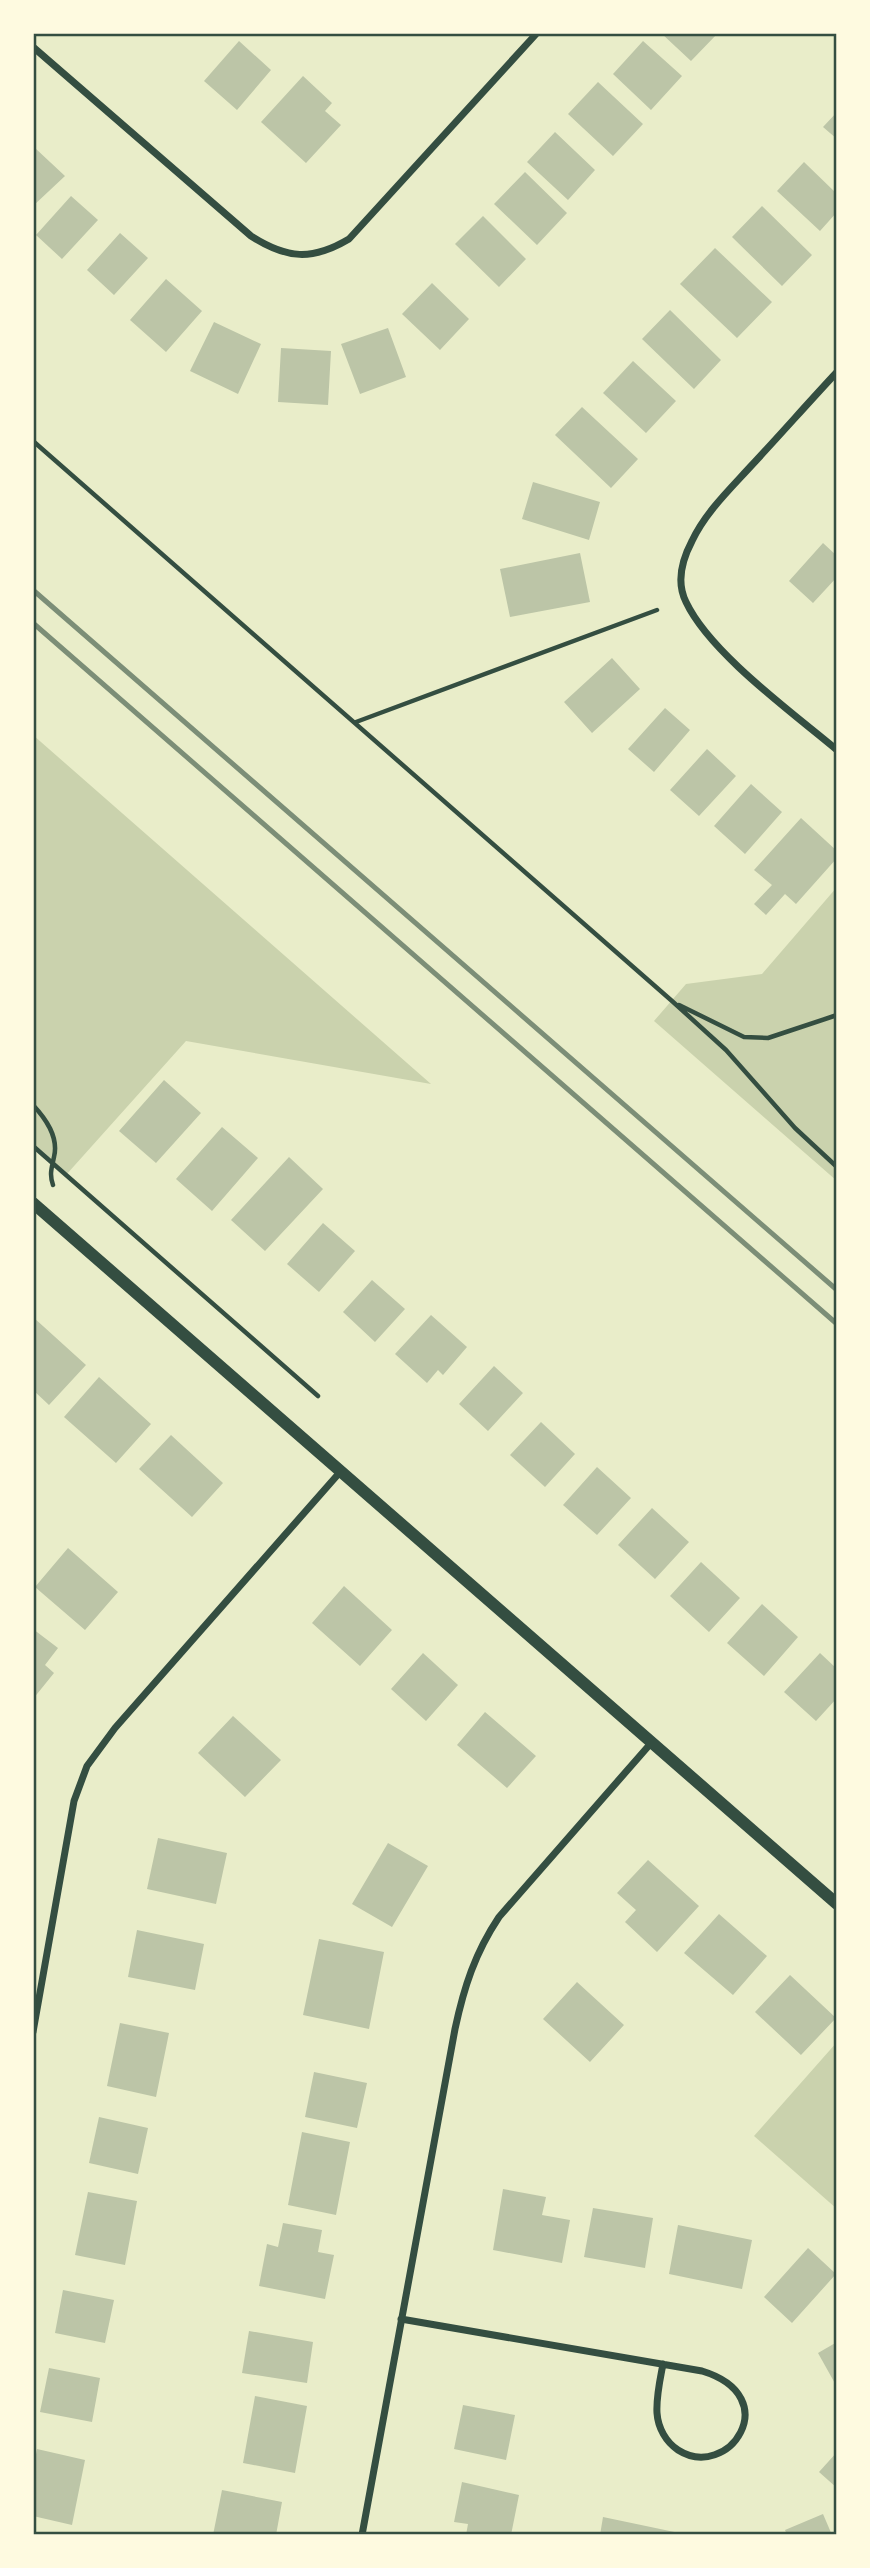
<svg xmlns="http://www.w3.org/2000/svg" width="870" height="2568" viewBox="0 0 870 2568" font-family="Jost,sans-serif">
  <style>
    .green { fill: #cad2ad }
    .building { fill: #bcc5a7 }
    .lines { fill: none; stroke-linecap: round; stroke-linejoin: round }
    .path { stroke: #344e41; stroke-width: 4.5 }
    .minor { stroke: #344e41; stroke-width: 7 }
    .tertiary { stroke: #344e41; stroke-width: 12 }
    .rail { stroke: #7c8e77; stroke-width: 5 }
    .neatline { fill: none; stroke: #344e41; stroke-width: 2.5 }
  </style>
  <rect width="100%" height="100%" fill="#e9edc9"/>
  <path class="green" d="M33,735L431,1084L186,1041L66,1175L33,1146Z
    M837,887V1181L654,1021L686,984L762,974Z
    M837,2042V2209L754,2136Z"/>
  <path class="building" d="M661,33H718L691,61Z
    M239,41L271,70L237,110L204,81Z
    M643,41L682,76L651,110L613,74Z
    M303,76L332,103L325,111L341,125L306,163L261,122Z
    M598,82L643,124L613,156L568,114Z
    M837,112V139L823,127Z
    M555,132L595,170L568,200L527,162Z
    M35,148L65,176L33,206V150Z
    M804,162L837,194V212L820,231L777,191Z
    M525,172L567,213L537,245L494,204Z
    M71,196L98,220L62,259L36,235Z
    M762,206L812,255L782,286L732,237Z
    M483,216L526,259L499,287L455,244Z
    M120,233L148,258L114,295L87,270Z
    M715,248L772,302L737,338L680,284Z
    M166,279L202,311L166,352L130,320Z
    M432,283L469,319L440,350L402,314Z
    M670,310L721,360L694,389L642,339Z
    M214,322L261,344L238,394L190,371Z
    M388,328L406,377L360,394L341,344Z
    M281,348L331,351L328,405L278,402Z
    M633,361L676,401L646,433L603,393Z
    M582,407L638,459L611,488L555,435Z
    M533,482L600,502L589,540L522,519Z
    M823,543L837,556V577L813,603L789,581Z
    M580,553L590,602L510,617L500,569Z
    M612,658L640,689L592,733L564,702Z
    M665,708L690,730L654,772L628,749Z
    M707,749L736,776L699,816L670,790Z
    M751,784L782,812L745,854L714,826Z
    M801,818L837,851V858L796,904L785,894L766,915L754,904L772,885L754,870Z
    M164,1080L201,1113L156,1163L119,1131Z
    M222,1127L258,1158L212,1211L176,1179Z
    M289,1157L323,1189L265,1251L231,1220Z
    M323,1223L355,1251L319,1292L287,1264Z
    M372,1280L405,1309L375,1342L343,1312Z
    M431,1315L467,1347L443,1375L438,1370L427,1383L395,1354Z
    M33,1317L86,1365L49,1405L33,1390Z
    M494,1366L523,1393L488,1431L459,1404Z
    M99,1377L151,1424L116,1463L64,1417Z
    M541,1422L575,1454L545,1487L510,1455Z
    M171,1435L223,1483L192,1517L139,1469Z
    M597,1467L631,1498L597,1535L563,1505Z
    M652,1508L689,1542L655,1579L618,1545Z
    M68,1548L118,1592L85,1630L35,1587Z
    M701,1562L740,1598L709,1632L670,1596Z
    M344,1586L392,1630L360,1666L312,1623Z
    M762,1604L798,1637L764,1676L727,1643Z
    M33,1629L58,1648L45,1665L54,1673L33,1699Z
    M423,1653L458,1685L426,1721L391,1689Z
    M820,1653L837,1669V1698L816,1721L784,1692Z
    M485,1712L536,1756L507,1788L457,1745Z
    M233,1716L281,1760L245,1797L198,1753Z
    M158,1838L227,1853L216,1904L147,1889Z
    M388,1843L428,1866L392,1927L352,1904Z
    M648,1860L699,1906L657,1952L625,1922L636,1910L617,1893Z
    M719,1914L767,1956L733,1995L684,1953Z
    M137,1930L204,1944L195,1990L128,1977Z
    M319,1939L384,1952L369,2029L303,2015Z
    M790,1975L836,2018L801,2055L755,2012Z
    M577,1982L624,2025L590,2062L543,2019Z
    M120,2023L169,2033L156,2097L107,2086Z
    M314,2072L367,2083L357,2128L305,2117Z
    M99,2117L148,2128L138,2174L89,2163Z
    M302,2132L350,2142L336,2215L288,2205Z
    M503,2189L546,2197L542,2215L570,2220L562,2263L493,2250Z
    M88,2192L137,2201L125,2265L75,2255Z
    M593,2208L653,2218L645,2268L584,2257Z
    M283,2223L322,2230L318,2252L334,2255L325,2299L259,2286L267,2244L278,2247Z
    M678,2225L752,2240L742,2289L669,2274Z
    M808,2248L836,2274L792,2323L764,2297Z
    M63,2290L114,2300L105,2343L55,2333Z
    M249,2331L313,2342L307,2383L242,2373Z
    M837,2342V2387L818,2353Z
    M49,2368L100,2378L92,2422L40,2412Z
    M255,2396L307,2406L295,2473L243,2463Z
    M463,2405L515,2415L506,2460L454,2449Z
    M37,2449L85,2460L72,2525L33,2516V2470Z
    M837,2452V2488L819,2472Z
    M462,2482L519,2495L511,2535H466L468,2524L454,2522Z
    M222,2490L282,2502L276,2535H213Z
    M823,2514L832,2535H787L785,2530Z
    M603,2517L684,2534L683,2535H600Z"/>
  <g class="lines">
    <path class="path" d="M33,441L672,1001L726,1050L795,1128L837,1167
      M356,722L657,610
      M679,1005L744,1037L768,1038L837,1015
      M33,1105C46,1119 59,1137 54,1157C52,1167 49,1174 53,1185
      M33,1146L318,1396"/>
    <path class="minor" d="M33,47L251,236C287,259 312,261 349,239L537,33
      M837,372C808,403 780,435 751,466C730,489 705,513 692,541C682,560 676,582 686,602C710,653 793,713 837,750
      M33,2032L74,1801L87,1766L115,1728L341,1471
      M401,2319L702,2371C787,2397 728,2482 678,2450C666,2442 658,2428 657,2413C656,2397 660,2380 663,2364
      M362,2535L455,2029C464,1987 475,1953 499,1917L652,1742"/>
    <path class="tertiary" d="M33,1203L837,1904"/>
    <path class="rail" d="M33,590L837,1290
      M33,623L837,1324"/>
  </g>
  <rect width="870" height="2568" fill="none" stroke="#fefae0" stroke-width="70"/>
  <rect x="35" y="35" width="800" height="2498" class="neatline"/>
</svg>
